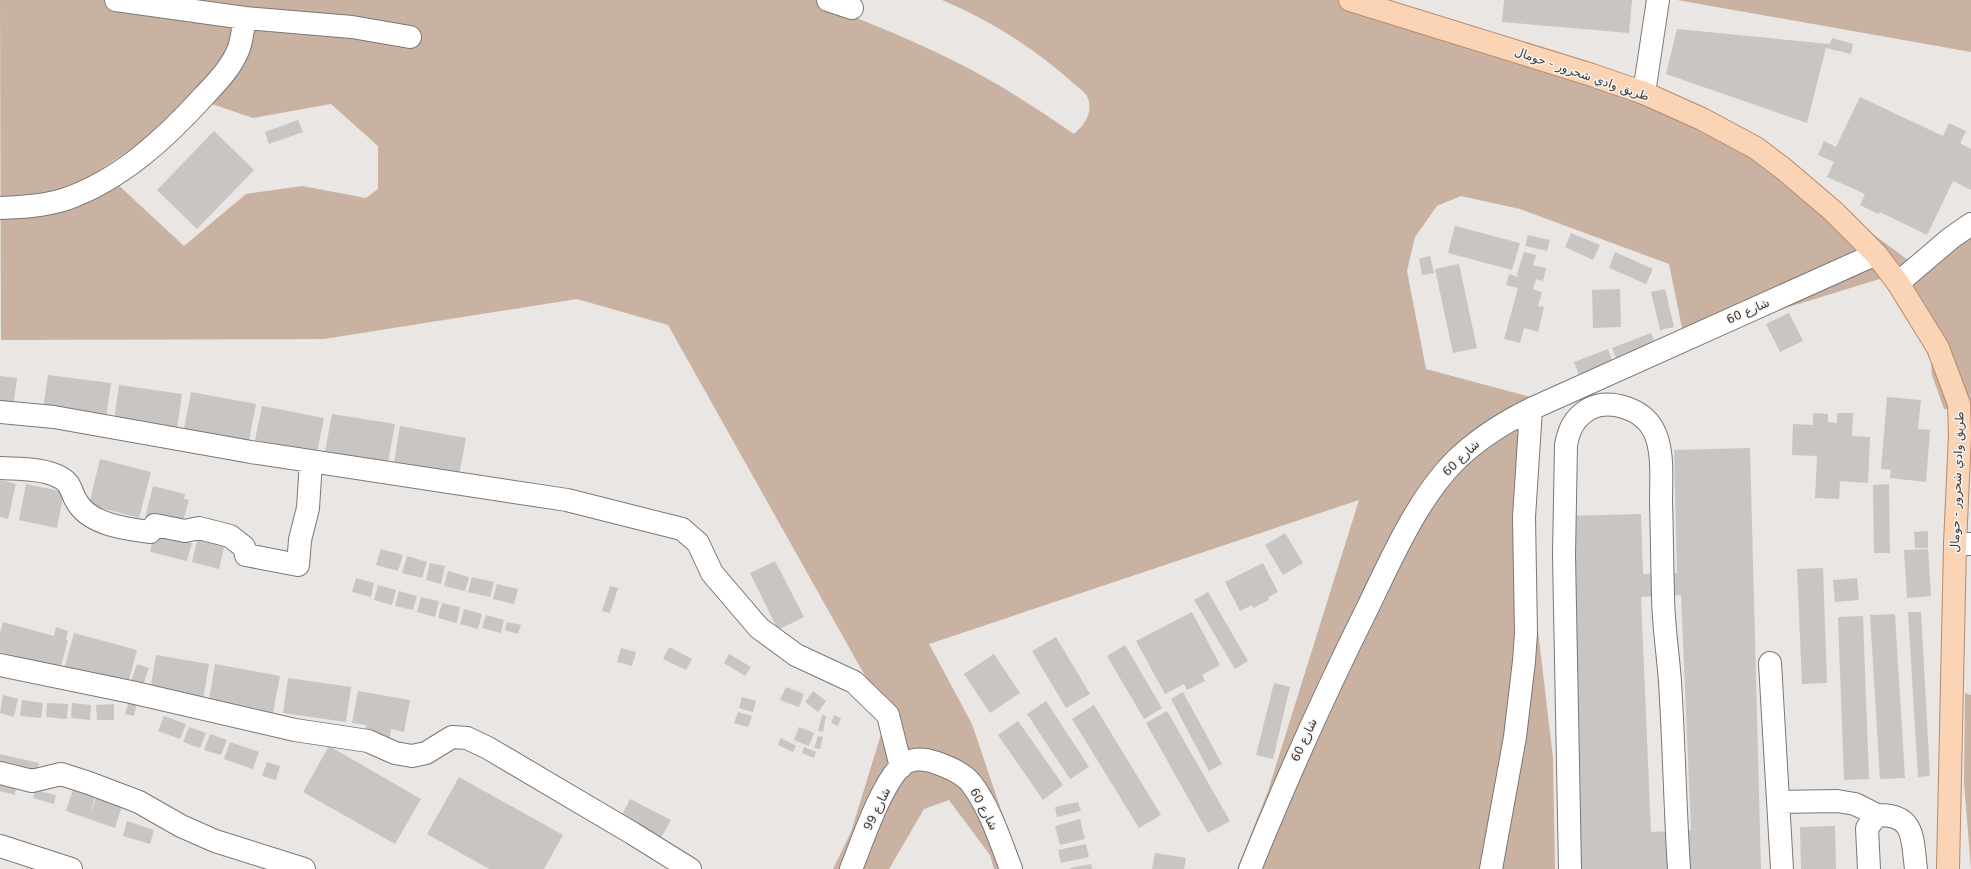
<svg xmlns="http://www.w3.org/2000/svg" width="1971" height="869" viewBox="0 0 1971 869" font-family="'DejaVu Sans','Noto Naskh Arabic',sans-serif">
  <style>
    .green { fill: #cab2a2; fill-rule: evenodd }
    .building { fill: #c9c5c3; fill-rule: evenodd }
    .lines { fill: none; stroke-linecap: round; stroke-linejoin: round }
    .minor-casing { stroke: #7b7775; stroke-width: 24 }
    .major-casing { stroke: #b78b6a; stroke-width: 24 }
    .minor { stroke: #fff; stroke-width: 22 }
    .major { stroke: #fbd3b5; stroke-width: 22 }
    .labels { text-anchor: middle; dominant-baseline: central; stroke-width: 3; stroke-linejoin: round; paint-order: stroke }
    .street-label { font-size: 12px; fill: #3d3c3b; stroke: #f6f3f0 }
  </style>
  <rect width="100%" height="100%" fill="#e9e6e3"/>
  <path class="green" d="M0,0H826L823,5C867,22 910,39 952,60C995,81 1035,107 1074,134C1085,125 1094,111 1087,96C1084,91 1076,86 1072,82C1033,47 989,20 942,0H1372L1619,79L1763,153L1908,260L1971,216V411L1944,409L1932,375L1930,348L1883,278L1749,319L1683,333L1669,264L1520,209L1461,196L1437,206L1415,237L1407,271L1426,369L1534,398L1519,470L1553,758L1555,869H1237L1268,791L1359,500L929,644L972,724L1021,869H994L990,855L949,800L924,809L889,869H833L851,832L887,715L668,325L577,299L324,339L1,340ZM203,101L253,118L331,104L378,146V189L366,198L302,186L246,194L184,246L101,169Z
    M1677,0H1971V52Z
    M1965,693L1971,695V869L1964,782Z"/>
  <path class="building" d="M1504,0H1632L1629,33L1502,22Z
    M1677,29L1830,44L1832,38L1853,44L1851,54L1826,48L1807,123L1666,74Z
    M1860,97L1943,136L1949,123L1966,131L1960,143L1971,149V190L1953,181L1927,235L1880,212L1878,214L1860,205L1865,194L1827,177L1834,162L1818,155L1824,141L1836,147Z
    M298,120L303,132L269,144L265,132Z
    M214,131L254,170L197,229L157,190Z
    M1455,226L1520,243L1512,270L1448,253Z
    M1571,233L1600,245L1593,260L1565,247Z
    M1528,235L1550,240L1547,251L1525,246Z
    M1524,252L1536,255L1533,265L1546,268L1543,281L1536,279L1533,289L1542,292L1538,306L1544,307L1538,332L1524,328L1520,343L1504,339L1518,288L1506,285L1509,274L1518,277L1517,274Z
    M1615,252L1653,269L1646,284L1609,268Z
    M1430,256L1434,273L1422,275L1419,259Z
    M1459,264L1477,348L1453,353L1435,269Z
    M1620,289L1621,327L1593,328L1592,290Z
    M1665,289L1674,327L1660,330L1651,292Z
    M1789,313L1803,341L1780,352L1766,324Z
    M1651,333L1656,345L1617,360L1612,348Z
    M1608,349L1614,365L1580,378L1574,362Z
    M48,375L111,383L106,418L43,410Z
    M0,376L17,378L13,408L0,406Z
    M119,385L182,394L177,429L114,420Z
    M191,392L256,404L249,441L184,429Z
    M1887,397L1921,400L1918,429L1930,430L1926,482L1890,478L1891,470L1881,469Z
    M262,406L324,418L317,452L255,440Z
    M1813,413L1828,414V422L1837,423V413H1853L1852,436L1870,437L1868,483L1840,481L1839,499L1815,498L1817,456L1792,455L1793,424L1813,425Z
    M332,414L395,424L388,462L325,452Z
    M400,426L466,438L459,475L394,463Z
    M1750,448L1761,869H1575L1565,516L1641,514L1643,574L1677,573L1674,450ZM1681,595L1691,830L1651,832L1641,597Z
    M100,459L151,472L139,518L89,505Z
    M0,480L16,484L8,519L0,517Z
    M26,484L64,492L57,528L19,520Z
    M1889,484L1890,553H1874L1873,485Z
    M153,486L185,494L184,499L189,500L182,525L177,526L145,518Z
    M1928,531V548H1915L1914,532Z
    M154,533L190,537L189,542L192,543L187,561L150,552Z
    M1285,533L1303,563L1283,575L1265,545Z
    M198,537L225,544L219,569L192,562Z
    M381,549L403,555L398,571L376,565Z
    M1928,549L1931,596L1907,598L1904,550Z
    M407,556L427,562L422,578L402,573Z
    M775,561L804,617L778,630L750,573Z
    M430,563L445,566L441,584L426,580Z
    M1263,563L1278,592L1268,597L1269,600L1253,608L1252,605L1240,611L1225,582Z
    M1823,568L1827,683L1802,684L1797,569Z
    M448,571L469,577L465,591L444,586Z
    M472,577L494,582L490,597L468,592Z
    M356,578L374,583L371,597L352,592Z
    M1857,578L1859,600L1835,602L1833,580Z
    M497,584L518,589L514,604L493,599Z
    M378,585L396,590L392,605L374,600Z
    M610,586L618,588L610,613L602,611Z
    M399,591L417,596L413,610L395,606Z
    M1208,592L1248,661L1235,669L1194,600Z
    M421,597L439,601L435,617L417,612Z
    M442,603L460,607L457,623L438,618Z
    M464,609L482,614L478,629L460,624Z
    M1192,612L1220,665L1202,675L1205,681L1187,690L1184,684L1165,694L1136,641Z
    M1908,612H1921L1930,776L1918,777Z
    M1895,614L1905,778L1880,779L1870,615Z
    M486,615L504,620L501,633L482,628Z
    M1863,616L1869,779L1844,780L1838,617Z
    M3,622L54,636L56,627L68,631L66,640H68L60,669L0,652V633Z
    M507,622L521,625L518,634L505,630Z
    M74,633L137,650L127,687L64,669Z
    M1056,637L1090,694L1066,708L1032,651Z
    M1125,645L1162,708L1144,719L1107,656Z
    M669,647L692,659L686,670L663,659Z
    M621,648L636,652L632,666L617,662Z
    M729,654L751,667L745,676L724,663Z
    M994,654L1020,693L990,713L964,674Z
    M156,655L209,664L203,700L150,691Z
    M137,664L149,668L142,688L130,684Z
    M215,664L280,676L273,713L209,700Z
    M288,678L351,687L346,722L283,713Z
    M1274,683L1290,687L1273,759L1256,755Z
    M786,687L804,694L799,707L780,700Z
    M358,691L410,700L404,732L391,729L390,740L364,735L366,725L352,723Z
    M813,691L826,701L818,712L805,702Z
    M1183,692L1222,764L1209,771L1171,699Z
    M3,695L18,699L14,717L0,713Z
    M742,697L756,701L753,712L739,708Z
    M22,700L43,703L41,718L20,716Z
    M129,701L137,703L134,716L125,714Z
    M1046,701L1089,767L1070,779L1027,714Z
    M47,703L68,704L67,719L46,717Z
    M72,703L91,705L90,720L71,718Z
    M114,704V720H97L96,705Z
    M1094,705L1161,815L1139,828L1072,719Z
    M1167,711L1230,821L1208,833L1146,723Z
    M738,712L752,716L748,727L734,723Z
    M822,715L826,716L823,732L818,731Z
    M834,715L841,718L838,726L831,723Z
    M164,716L186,724L180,739L158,731Z
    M1018,721L1063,785L1043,800L998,735Z
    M189,727L206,733L200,748L183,742Z
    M799,727L814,733L809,746L794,740Z
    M210,734L227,740L221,755L204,750Z
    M818,736L823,737L820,749L814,748Z
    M781,738L796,746L793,752L778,745Z
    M230,742L259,752L253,769L224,759Z
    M329,746L421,799L395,844L303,792Z
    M804,747L816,752L814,758L802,753Z
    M0,754L39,763L36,776L0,767Z
    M267,762L280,766L276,780L262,776Z
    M459,777L563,835L544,869H489L427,834Z
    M0,783L16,787L15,795L0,791Z
    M35,790L56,795L54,804L33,798Z
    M73,790L95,797L89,819L66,811Z
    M96,798L122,806L115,828L89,819Z
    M630,799L671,820L661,838L621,817Z
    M1078,802L1081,811L1057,817L1055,807Z
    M1080,819L1085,839L1060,845L1055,826Z
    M127,821L154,830L150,844L123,836Z
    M1835,826L1836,869H1801L1800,827Z
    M1086,844L1089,857L1061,863L1058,850Z
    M1155,853L1186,858L1184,869H1152Z
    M1091,864L1092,869H1070V868Z"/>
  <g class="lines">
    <defs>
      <path id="minor" d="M116,0L245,18L352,27L410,37
        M828,0L852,8
        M1644,93L1658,0
        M0,208C23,207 44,206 66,199C120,180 165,139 203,97C217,82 232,67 239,48C242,39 243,28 245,18
        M1898,283L1951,238L1971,224
        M0,412L54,417L251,452L567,500L682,529L698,543L712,573L759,628L796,655L854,682L888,715L901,767
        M0,468C17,469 39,468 55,475C75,483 69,493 79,505C93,525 128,529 150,532L155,525L185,531L199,528L230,536L244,547L246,555L298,565L300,540L308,508L311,461
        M1955,544H1971
        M1770,663L1782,869
        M0,665L131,692L295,730L368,741L395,753L412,756L426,753L452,737L467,738L488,748L632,833L690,869
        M0,773L32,781L61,774L89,783L139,802L181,826L215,841L304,869
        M1778,802L1837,801L1855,804L1877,815
        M0,846L71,869
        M851,869C862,842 880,788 900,767C909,758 923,758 934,762C946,766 963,773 971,783C990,808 1000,840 1011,869
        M1250,869C1286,780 1325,693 1368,607C1391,559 1417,500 1454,462C1477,439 1503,423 1531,409L1876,254
        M1491,869L1515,737L1524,661L1526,633L1524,517L1531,409
        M1570,869L1564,555L1566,445C1569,429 1574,418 1589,409C1610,398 1642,409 1653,429C1664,449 1661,479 1661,501C1662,532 1662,563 1663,594C1663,623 1668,653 1670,682C1674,744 1675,807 1679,869
        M1869,869L1867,828L1877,815C1916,814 1912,839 1916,869"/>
      <path id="major" d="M1350,0L1592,75L1644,93L1702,119L1756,148L1785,170L1833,211L1876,254L1898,283L1938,348L1959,404L1960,435L1955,544L1948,869"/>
    </defs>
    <use href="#minor" class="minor-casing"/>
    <use href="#major" class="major-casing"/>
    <use href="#minor" class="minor"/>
    <use href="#major" class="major"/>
  </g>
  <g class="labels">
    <g class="street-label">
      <text transform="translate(1582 74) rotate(19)">طريق وادي شحرور - حومال</text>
      <text transform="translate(1748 311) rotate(-24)">شارع 60</text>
      <text transform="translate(1461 458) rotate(-44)">شارع 60</text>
      <text transform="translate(1957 482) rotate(-88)">طريق وادي شحرور - حومال</text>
      <text transform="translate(1304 740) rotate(-65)">شارع 60</text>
      <text transform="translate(877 809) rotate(-64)">شارع 99</text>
      <text transform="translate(984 809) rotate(62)">شارع 60</text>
    </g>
  </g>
</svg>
